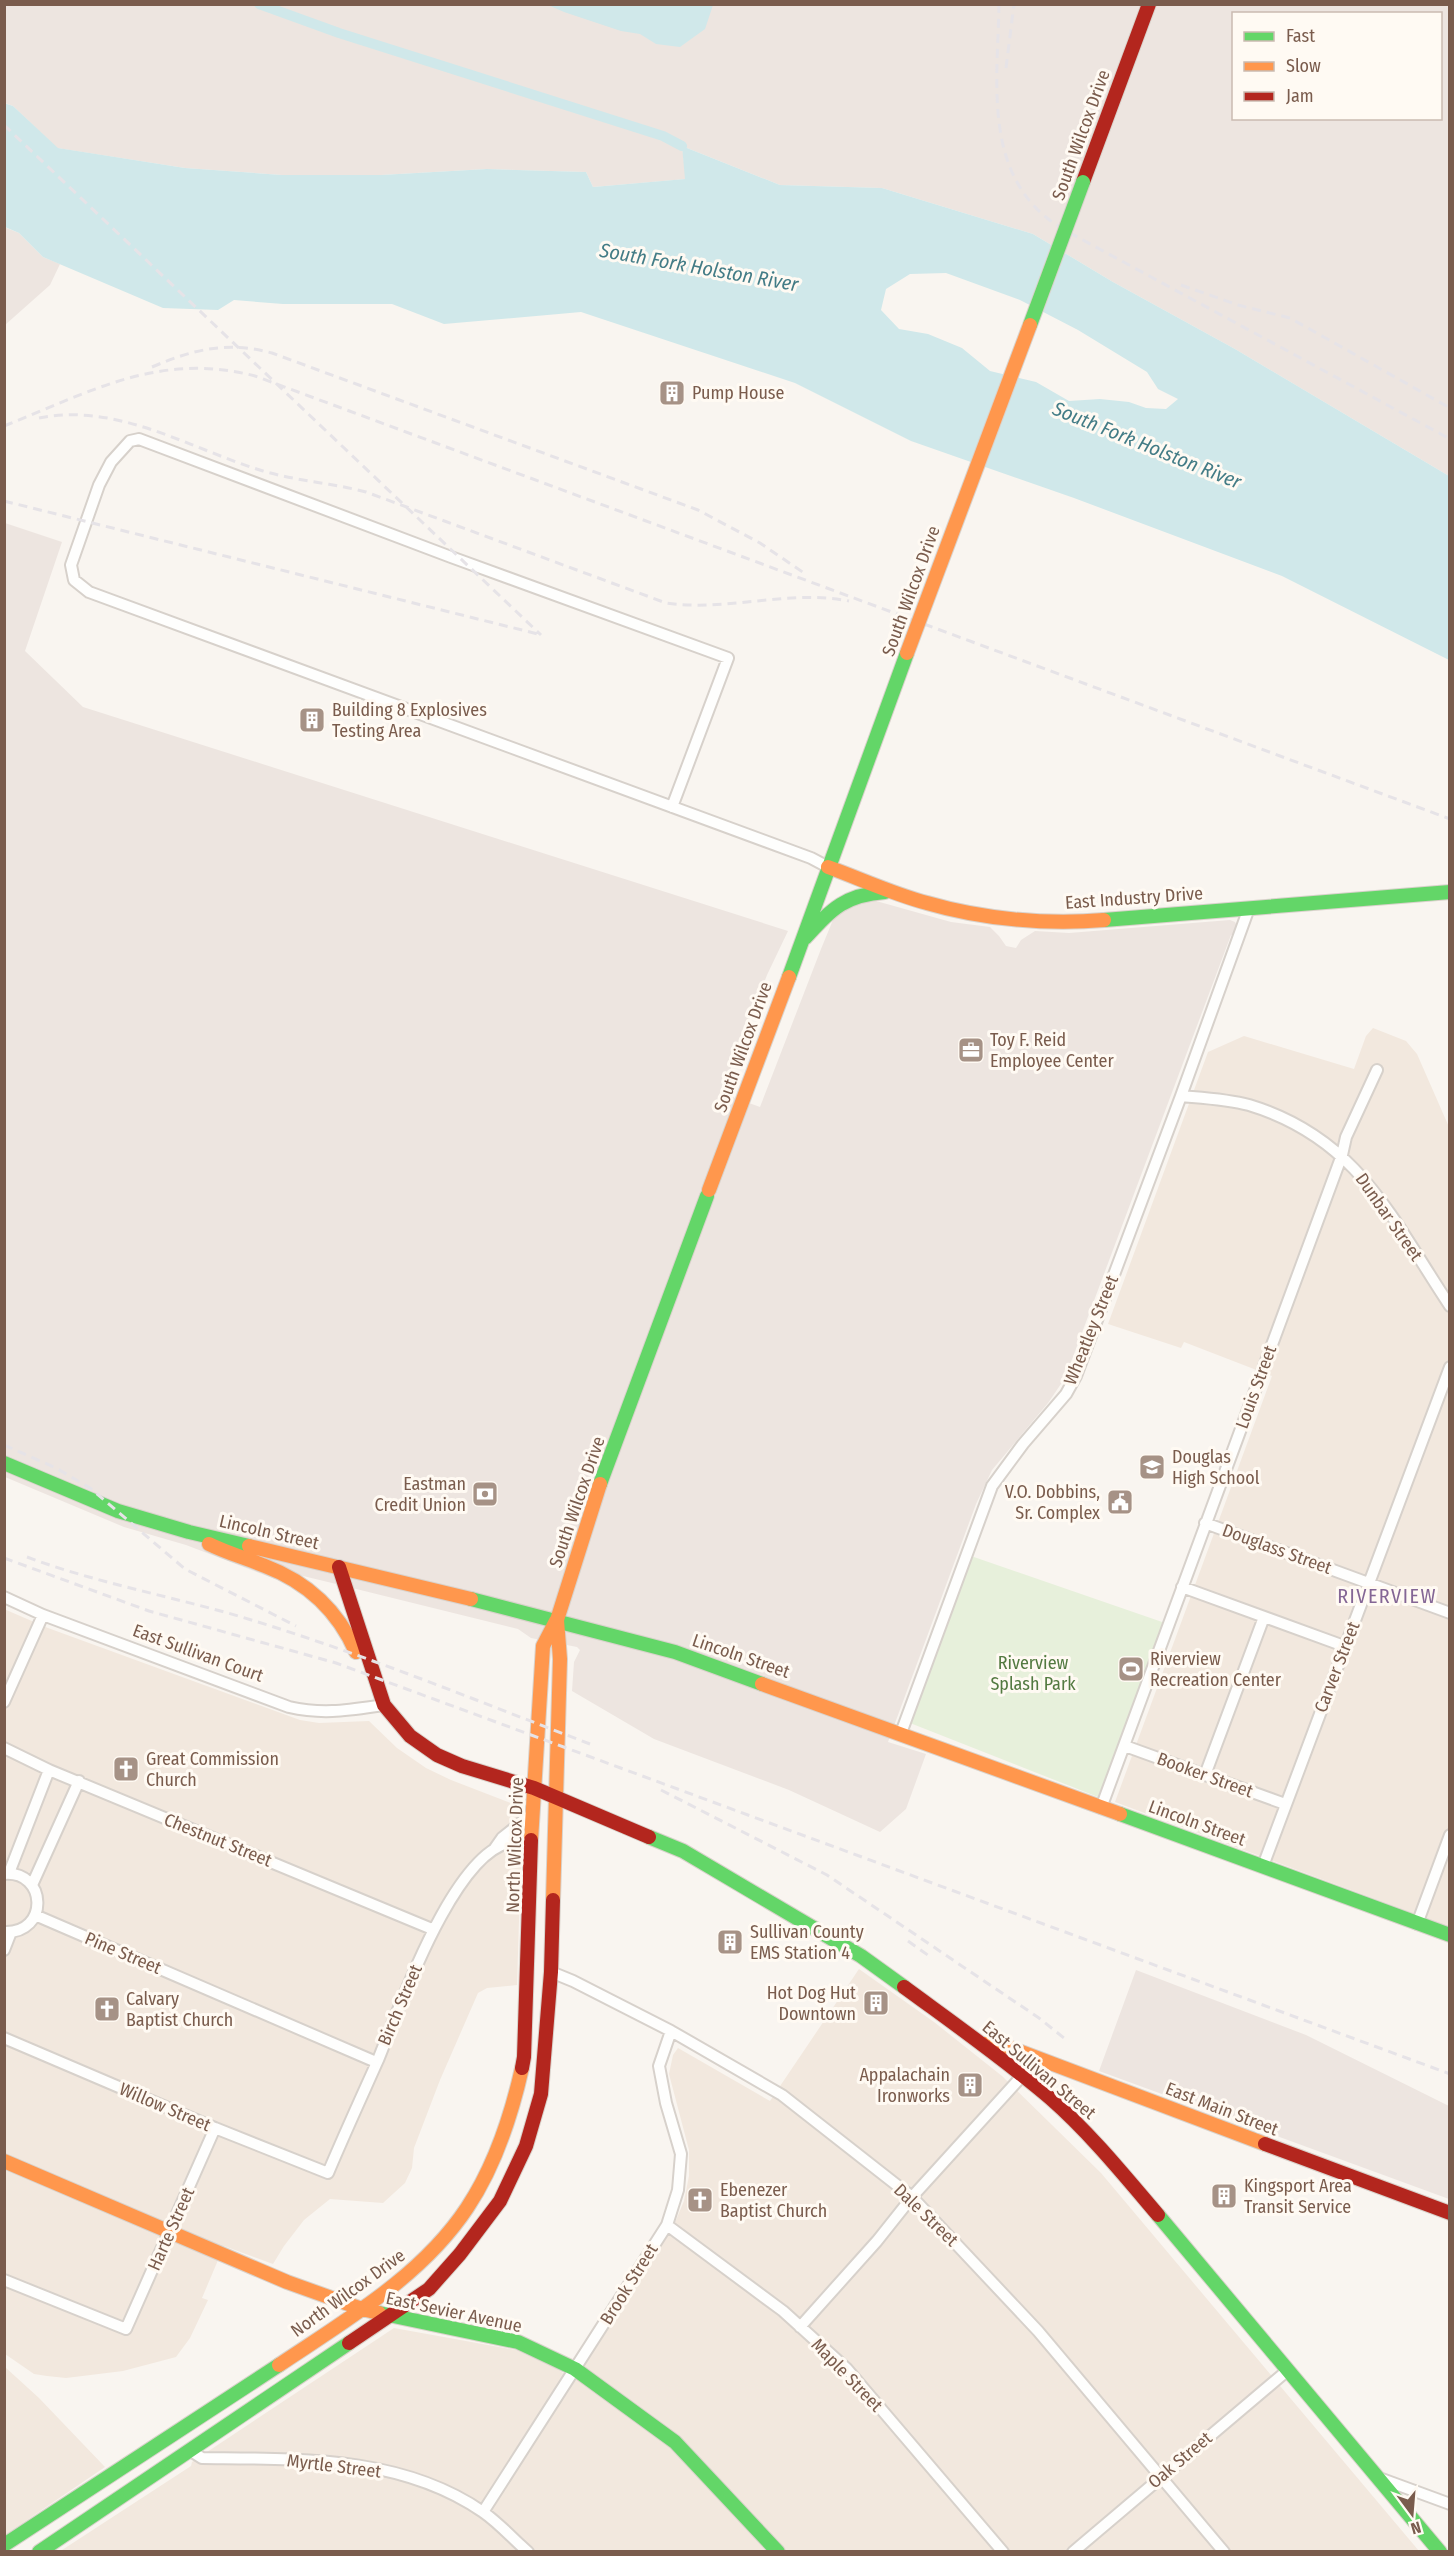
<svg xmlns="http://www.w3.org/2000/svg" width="1454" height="2556" viewBox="0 0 1454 2556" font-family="'Fira Sans Condensed',sans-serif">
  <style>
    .residential { fill: #f2e8de }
    .industrial { fill: #ede5e0; fill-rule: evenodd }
    .green { fill: #e7f0db }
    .water { fill: #d0e8ea; fill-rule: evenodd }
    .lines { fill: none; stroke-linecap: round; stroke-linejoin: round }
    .canal { stroke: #d0e8ea; stroke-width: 10 }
    .street-casing { stroke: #d7d1cb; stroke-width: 14 }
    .fast-casing { stroke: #d9d2cb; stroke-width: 16 }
    .slow-casing { stroke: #d9d2cb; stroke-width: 16 }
    .jam-casing { stroke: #d9d2cb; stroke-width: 16 }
    .street { stroke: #fefefd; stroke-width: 10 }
    .fast { stroke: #63d668; stroke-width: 14 }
    .slow { stroke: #ff974d; stroke-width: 14 }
    .jam { stroke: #b3261e; stroke-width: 14 }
    .rail { stroke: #e6e3e7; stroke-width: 3; stroke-dasharray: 9 6; stroke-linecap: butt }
    .fast-bridge-casing { stroke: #d9d2cb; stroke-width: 16; stroke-linecap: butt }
    .slow-bridge-casing { stroke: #d9d2cb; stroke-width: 16; stroke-linecap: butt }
    .fast-bridge { stroke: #63d668; stroke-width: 14 }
    .slow-bridge { stroke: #ff974d; stroke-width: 14 }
    .labels { text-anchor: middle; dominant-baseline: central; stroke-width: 6; stroke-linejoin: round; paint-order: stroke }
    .street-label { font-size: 18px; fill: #7a5c4d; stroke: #fffaf3 }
    .poi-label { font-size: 18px; fill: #7a5c4d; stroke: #fffaf3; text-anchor: start }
    .park-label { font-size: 18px; fill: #537a41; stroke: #fffaf3 }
    .water-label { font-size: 20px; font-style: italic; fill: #437c86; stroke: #fffaf3 }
    .neighbourhood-label { font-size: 20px; letter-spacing: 1.5px; fill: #846695; stroke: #fffaf3 }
  </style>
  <rect width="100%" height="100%" fill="#f9f5f0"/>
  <path class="residential" d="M1373,1028L1406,1041L1417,1054L1449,1127V1929L1429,1919L1115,1802L1272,1376L1184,1342L1181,1348L1108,1324L1208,1052L1244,1036L1354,1069L1366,1036Z
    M4,1609L48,1628L300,1720L319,1723L369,1721L397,1748L426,1768L451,1780L516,1805L521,1812L515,1828L512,1849L518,1851L521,1856L517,1985L487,1988L478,1993L440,2080L414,2148L412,2168L405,2183L383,2203L330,2199L304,2220L284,2246L273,2264L224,2246L202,2298L208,2300L190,2338L176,2357L123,2371L66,2378L47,2376L34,2374L5,2354Z
    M859,1969L934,2022L1002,2076L1101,2173L1419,2551L59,2552L191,2466L192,2462L394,2328L516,2350L557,2369L575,2381L676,2220L684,2201L689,2176V2150L669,2074L673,2055L678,2048L770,2101Z
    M5,2367L39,2398L105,2467L5,2535Z"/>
  <path class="industrial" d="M4,5H1449V476L1235,349L1113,282L1033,234L882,188L780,185L682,146L686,179L593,187L586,172L487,169L381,175H282L185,168L57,148L13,106L5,103ZM1234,14H1440V118H1234Z
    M4,227L19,233L43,257L60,264L50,285L5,325Z
    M5,523L62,542L25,651L83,707L788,931L767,975L736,1055L732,1060L727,1095L760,1107L821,949L835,915L840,909L869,899L951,922L990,927L999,936L1006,946L1016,948L1021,940L1035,931L1069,933L1230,920L1235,922L1237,926L1235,935H1231L1065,1378L1048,1403L992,1470L976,1504L888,1742L926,1754L906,1809L880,1832L789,1790L654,1739L572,1691L574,1662L580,1650L577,1647L531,1638L518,1629L332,1583L299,1575L275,1579L186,1545L124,1527L5,1477Z
    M1136,1970L1306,2035L1449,2106V2199L1099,2071Z"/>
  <path class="green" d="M971,1556L1165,1623L1098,1797L910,1723Z"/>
  <path class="water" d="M548,5H713L705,29L680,47L656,44L640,34L621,31L564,12Z
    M4,103L13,106L58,148L185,168L282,175H381L487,169L586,172L593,187L685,179L682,146L780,185L882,188L1033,234L1113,282L1235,349L1449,476V660L1282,576L1074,498L911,441L795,383L581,312L444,324L392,304H283L234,300L218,310L163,308L43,257L19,233L5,227ZM946,273L1020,300L1078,330L1147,372L1158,389L1178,399L1166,409L1146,408L1129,402L1100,399L1069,401L1036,382L990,371L962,348L928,334L899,329L881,310L886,289L910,274Z"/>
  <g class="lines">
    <path class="canal" d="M259,4L339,33L663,136L682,146"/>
    <defs>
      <path id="street" d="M672,807L728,658L451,557L139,439L130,441L111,462L99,485L71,565L74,580L89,592L811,858L828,867
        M1181,1096C1204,1098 1227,1099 1249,1105C1358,1138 1392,1219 1450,1306
        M1205,1523L1450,1613
        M1182,1587L1344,1646
        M4,1597L43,1615L289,1707C324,1715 349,1710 384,1705
        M4,1702L43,1615
        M901,1733L992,1486L1023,1444L1066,1394L1076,1376L1181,1096L1249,908
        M1125,1746L1285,1804
        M4,1748L49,1770L432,1929
        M1205,1775L1264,1617
        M1101,1808L1342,1155L1346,1137L1377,1070
        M495,1848L502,1838L533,1813
        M1263,1866L1450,1367
        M9,1873L49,1770
        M4,1874C47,1870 50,1934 4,1932
        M32,1885L79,1781
        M35,1915L376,2062
        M1417,1924L1450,1835
        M4,1950L11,1932
        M551,1972L573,1981L671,2031L782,2095L912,2197L1038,2331L1224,2552
        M4,2038L215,2128L328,2173C344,2135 361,2098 378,2060C397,2014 457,1840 517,1842L531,1855
        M667,2225L783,2311L847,2369L1003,2552
        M4,2280L126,2329L215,2128
        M800,2327L877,2241L912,2197L1022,2076
        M191,2451L202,2458C297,2459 401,2455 483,2512C499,2523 513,2539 528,2552
        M1382,2479L1450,2504
        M483,2512L667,2225L678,2190L681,2154L666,2103L659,2066L671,2031
        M1073,2552L1288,2370"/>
      <path id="fast" d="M1104,920L1450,892
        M805,938C832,909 844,895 885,892
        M789,977L907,653
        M4,1463L118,1511L189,1532L249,1546
        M600,1484L707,1196
        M471,1599L675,1652L762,1684
        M1120,1814L1450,1935
        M649,1837L683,1851L861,1956L904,1987
        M1158,2215L1440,2552
        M379,2313L518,2342L575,2369L675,2442L778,2552
        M4,2545L279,2365
        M39,2552L349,2343"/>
      <path id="slow" d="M828,867C861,879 893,894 927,903C982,919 1046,925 1104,920
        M709,1190L789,977
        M209,1544C227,1553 246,1558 265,1566C307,1582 338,1611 356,1652
        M249,1546L471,1599
        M762,1684L1120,1814
        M531,1840L543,1646L556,1621
        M553,1900L560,1659L557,1620L600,1484
        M982,2044H1000L1265,2144
        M4,2161L287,2282L362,2309L379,2313
        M279,2365C346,2320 422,2276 467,2208C495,2166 511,2117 522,2068"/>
      <path id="jam" d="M1083,182L1149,4
        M339,1567L384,1705L410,1736L437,1755L462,1766L534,1788L649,1837
        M904,1987C953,2023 1003,2058 1050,2098C1089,2132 1124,2175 1158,2215
        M522,2068L524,2057L531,1840
        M1265,2144L1450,2213
        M349,2343L429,2289L460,2254L500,2201L526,2146L541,2094L551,1972L553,1900"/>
    </defs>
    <use href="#street" class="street-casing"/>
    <use href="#fast" class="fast-casing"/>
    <use href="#slow" class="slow-casing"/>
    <use href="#jam" class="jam-casing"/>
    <use href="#street" class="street"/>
    <use href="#fast" class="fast"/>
    <use href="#slow" class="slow"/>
    <use href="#jam" class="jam"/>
    <path class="rail" d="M999,4C998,77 983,166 1047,218C1054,224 1062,228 1070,233L1450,439
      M1006,68L1014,4
      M4,125L541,635
      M1181,285L1238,305L1290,318L1450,408
      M152,367C194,349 228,341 272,353L698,510L760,543L804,573
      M39,418C118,402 190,449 263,471C297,481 332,483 366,492L666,603C729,612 787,589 849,601
      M4,426C90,392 160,351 255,376L1450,819
      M4,501L538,634
      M4,1445L56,1468L90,1488L185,1569L296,1626
      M27,1557C102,1585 182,1598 258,1622C371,1657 480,1702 590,1744
      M4,1558L149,1611L336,1663L1450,2074
      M661,1790L827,1875L1039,2018L1064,2038
      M908,1941L932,1958"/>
    <defs>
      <path id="fast-bridge" d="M1030,325L1083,182"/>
      <path id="slow-bridge" d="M907,653L1030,325"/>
    </defs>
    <use href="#fast-bridge" class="fast-bridge-casing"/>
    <use href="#slow-bridge" class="slow-bridge-casing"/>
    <use href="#fast-bridge" class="fast-bridge"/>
    <use href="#slow-bridge" class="slow-bridge"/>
  </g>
  <defs>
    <symbol id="building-square" viewBox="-11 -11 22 22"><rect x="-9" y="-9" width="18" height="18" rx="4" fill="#a69286" stroke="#fffaf3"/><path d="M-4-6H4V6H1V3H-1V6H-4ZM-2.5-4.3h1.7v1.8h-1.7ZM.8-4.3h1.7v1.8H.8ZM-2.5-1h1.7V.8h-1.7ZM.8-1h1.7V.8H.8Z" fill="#fff"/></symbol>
    <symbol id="office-square" viewBox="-11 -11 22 22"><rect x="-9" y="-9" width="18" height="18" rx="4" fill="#a69286" stroke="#fffaf3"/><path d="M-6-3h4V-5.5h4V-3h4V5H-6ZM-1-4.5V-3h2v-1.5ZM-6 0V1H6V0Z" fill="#fff"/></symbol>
    <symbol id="school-square" viewBox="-11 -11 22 22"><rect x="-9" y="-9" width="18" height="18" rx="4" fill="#a69286" stroke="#fffaf3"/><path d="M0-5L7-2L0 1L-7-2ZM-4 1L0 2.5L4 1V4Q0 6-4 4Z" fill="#fff"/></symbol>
    <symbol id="bank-square" viewBox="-11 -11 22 22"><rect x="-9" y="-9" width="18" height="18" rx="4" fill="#a69286" stroke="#fffaf3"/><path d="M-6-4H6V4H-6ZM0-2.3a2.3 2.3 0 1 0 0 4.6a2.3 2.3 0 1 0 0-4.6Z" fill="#fff"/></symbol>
    <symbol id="civic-square" viewBox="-11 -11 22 22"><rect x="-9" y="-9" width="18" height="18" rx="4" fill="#a69286" stroke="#fffaf3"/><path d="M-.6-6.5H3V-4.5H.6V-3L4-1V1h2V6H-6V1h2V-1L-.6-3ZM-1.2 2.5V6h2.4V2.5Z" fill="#fff"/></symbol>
    <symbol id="stadium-square" viewBox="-11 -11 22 22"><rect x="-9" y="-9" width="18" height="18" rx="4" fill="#a69286" stroke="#fffaf3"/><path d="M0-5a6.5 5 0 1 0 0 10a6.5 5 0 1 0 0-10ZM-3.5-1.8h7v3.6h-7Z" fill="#fff"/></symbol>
    <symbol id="church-square" viewBox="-11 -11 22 22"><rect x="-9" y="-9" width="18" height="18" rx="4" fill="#a69286" stroke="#fffaf3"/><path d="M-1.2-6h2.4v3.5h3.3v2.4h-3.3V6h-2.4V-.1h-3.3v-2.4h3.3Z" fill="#fff"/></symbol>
  </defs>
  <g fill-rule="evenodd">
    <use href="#building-square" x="657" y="378" width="30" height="30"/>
    <use href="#building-square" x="297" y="705" width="30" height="30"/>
    <use href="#office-square" x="956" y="1035" width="30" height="30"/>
    <use href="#school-square" x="1137" y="1452" width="30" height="30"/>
    <use href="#bank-square" x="470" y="1479" width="30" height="30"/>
    <use href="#civic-square" x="1105" y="1487" width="30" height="30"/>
    <use href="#stadium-square" x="1116" y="1654" width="30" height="30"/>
    <use href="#church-square" x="111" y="1754" width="30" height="30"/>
    <use href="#building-square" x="715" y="1927" width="30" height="30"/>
    <use href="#building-square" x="861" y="1988" width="30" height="30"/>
    <use href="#church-square" x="92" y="1994" width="30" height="30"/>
    <use href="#building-square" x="955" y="2070" width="30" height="30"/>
    <use href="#building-square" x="1209" y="2181" width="30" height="30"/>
    <use href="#church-square" x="685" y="2185" width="30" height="30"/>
  </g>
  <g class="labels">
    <g class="street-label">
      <text transform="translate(1081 135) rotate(-70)">South Wilcox Drive</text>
      <text transform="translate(911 591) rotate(-70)">South Wilcox Drive</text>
      <text transform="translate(1134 898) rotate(-4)">East Industry Drive</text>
      <text transform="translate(743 1047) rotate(-70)">South Wilcox Drive</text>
      <text transform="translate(1389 1217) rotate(55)">Dunbar Street</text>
      <text transform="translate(1091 1330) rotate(-68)">Wheatley Street</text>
      <text transform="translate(1256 1387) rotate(-70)">Louis Street</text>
      <text transform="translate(577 1502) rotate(-71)">South Wilcox Drive</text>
      <text transform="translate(269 1532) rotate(13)">Lincoln Street</text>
      <text transform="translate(1277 1549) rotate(20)">Douglass Street</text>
      <text transform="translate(198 1653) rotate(20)">East Sullivan Court</text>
      <text transform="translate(741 1656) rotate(19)">Lincoln Street</text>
      <text transform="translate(1337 1667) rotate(-69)">Carver Street</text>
      <text transform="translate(1205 1775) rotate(20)">Booker Street</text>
      <text transform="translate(1197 1823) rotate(20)">Lincoln Street</text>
      <text transform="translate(218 1840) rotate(22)">Chestnut Street</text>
      <text transform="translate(515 1845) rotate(-88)">North Wilcox Drive</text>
      <text transform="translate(123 1953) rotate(23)">Pine Street</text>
      <text transform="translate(400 2005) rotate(-67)">Birch Street</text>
      <text transform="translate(1039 2070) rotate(40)">East Sullivan Street</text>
      <text transform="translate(165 2107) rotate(23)">Willow Street</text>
      <text transform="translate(1222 2109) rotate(21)">East Main Street</text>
      <text transform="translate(926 2215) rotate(44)">Dale Street</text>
      <text transform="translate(171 2229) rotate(-66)">Harte Street</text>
      <text transform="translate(629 2284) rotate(-58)">Brook Street</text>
      <text transform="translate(348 2293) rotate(-36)">North Wilcox Drive</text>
      <text transform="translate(454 2312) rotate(12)">East Sevier Avenue</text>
      <text transform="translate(847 2375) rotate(46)">Maple Street</text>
      <text transform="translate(1180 2460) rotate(-40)">Oak Street</text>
      <text transform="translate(334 2466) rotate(7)">Myrtle Street</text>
    </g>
    <g class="poi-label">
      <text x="692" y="393">Pump House</text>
      <text x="332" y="710">Building 8 Explosives<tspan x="332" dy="21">Testing Area</tspan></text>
      <text x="990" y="1040">Toy F. Reid<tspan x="990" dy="21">Employee Center</tspan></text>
      <text x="1172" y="1457">Douglas<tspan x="1172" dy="21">High School</tspan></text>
      <text x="466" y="1484" text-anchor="end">Eastman<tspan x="466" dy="21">Credit Union</tspan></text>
      <text x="1100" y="1492" text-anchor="end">V.O. Dobbins,<tspan x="1100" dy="21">Sr. Complex</tspan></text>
      <text x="1150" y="1659">Riverview<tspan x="1150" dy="21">Recreation Center</tspan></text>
      <text x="146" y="1759">Great Commission<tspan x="146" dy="21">Church</tspan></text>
      <text x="750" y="1932">Sullivan County<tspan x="750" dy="21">EMS Station 4</tspan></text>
      <text x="856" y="1993" text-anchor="end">Hot Dog Hut<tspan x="856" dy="21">Downtown</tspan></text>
      <text x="126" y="1999">Calvary<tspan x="126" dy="21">Baptist Church</tspan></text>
      <text x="950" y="2075" text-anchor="end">Appalachain<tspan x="950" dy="21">Ironworks</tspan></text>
      <text x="1244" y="2186">Kingsport Area<tspan x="1244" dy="21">Transit Service</tspan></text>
      <text x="720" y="2190">Ebenezer<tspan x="720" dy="21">Baptist Church</tspan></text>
    </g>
    <g class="park-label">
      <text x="1033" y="1663">Riverview<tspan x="1033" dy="21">Splash Park</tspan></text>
    </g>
    <g class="water-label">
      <text transform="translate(699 267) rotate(10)">South Fork Holston River</text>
      <text transform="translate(1147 445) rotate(22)">South Fork Holston River</text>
    </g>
    <g class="neighbourhood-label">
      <text x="1387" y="1596">RIVERVIEW</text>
    </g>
  </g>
  <rect width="1454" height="2556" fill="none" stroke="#7a5c4d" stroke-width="12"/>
  <rect x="1232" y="12" width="210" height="108" fill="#fffaf3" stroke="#cabbb1" stroke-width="1.5"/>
  <rect x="1244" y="32" width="30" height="9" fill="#63d668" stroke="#cabbb1" stroke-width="1.5"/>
  <text x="1286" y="42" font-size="18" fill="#7a5c4d">Fast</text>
  <rect x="1244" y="62" width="30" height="9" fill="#ff974d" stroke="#cabbb1" stroke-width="1.5"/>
  <text x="1286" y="72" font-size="18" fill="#7a5c4d">Slow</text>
  <rect x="1244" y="92" width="30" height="9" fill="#b3261e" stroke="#cabbb1" stroke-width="1.5"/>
  <text x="1286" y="102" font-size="18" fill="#7a5c4d">Jam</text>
  <g transform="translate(1412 2514) rotate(164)" stroke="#fffaf3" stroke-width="4.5" paint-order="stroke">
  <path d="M0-4.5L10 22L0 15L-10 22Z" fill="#7a5c4d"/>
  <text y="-9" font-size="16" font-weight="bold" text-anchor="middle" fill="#7a5c4d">N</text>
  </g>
</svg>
